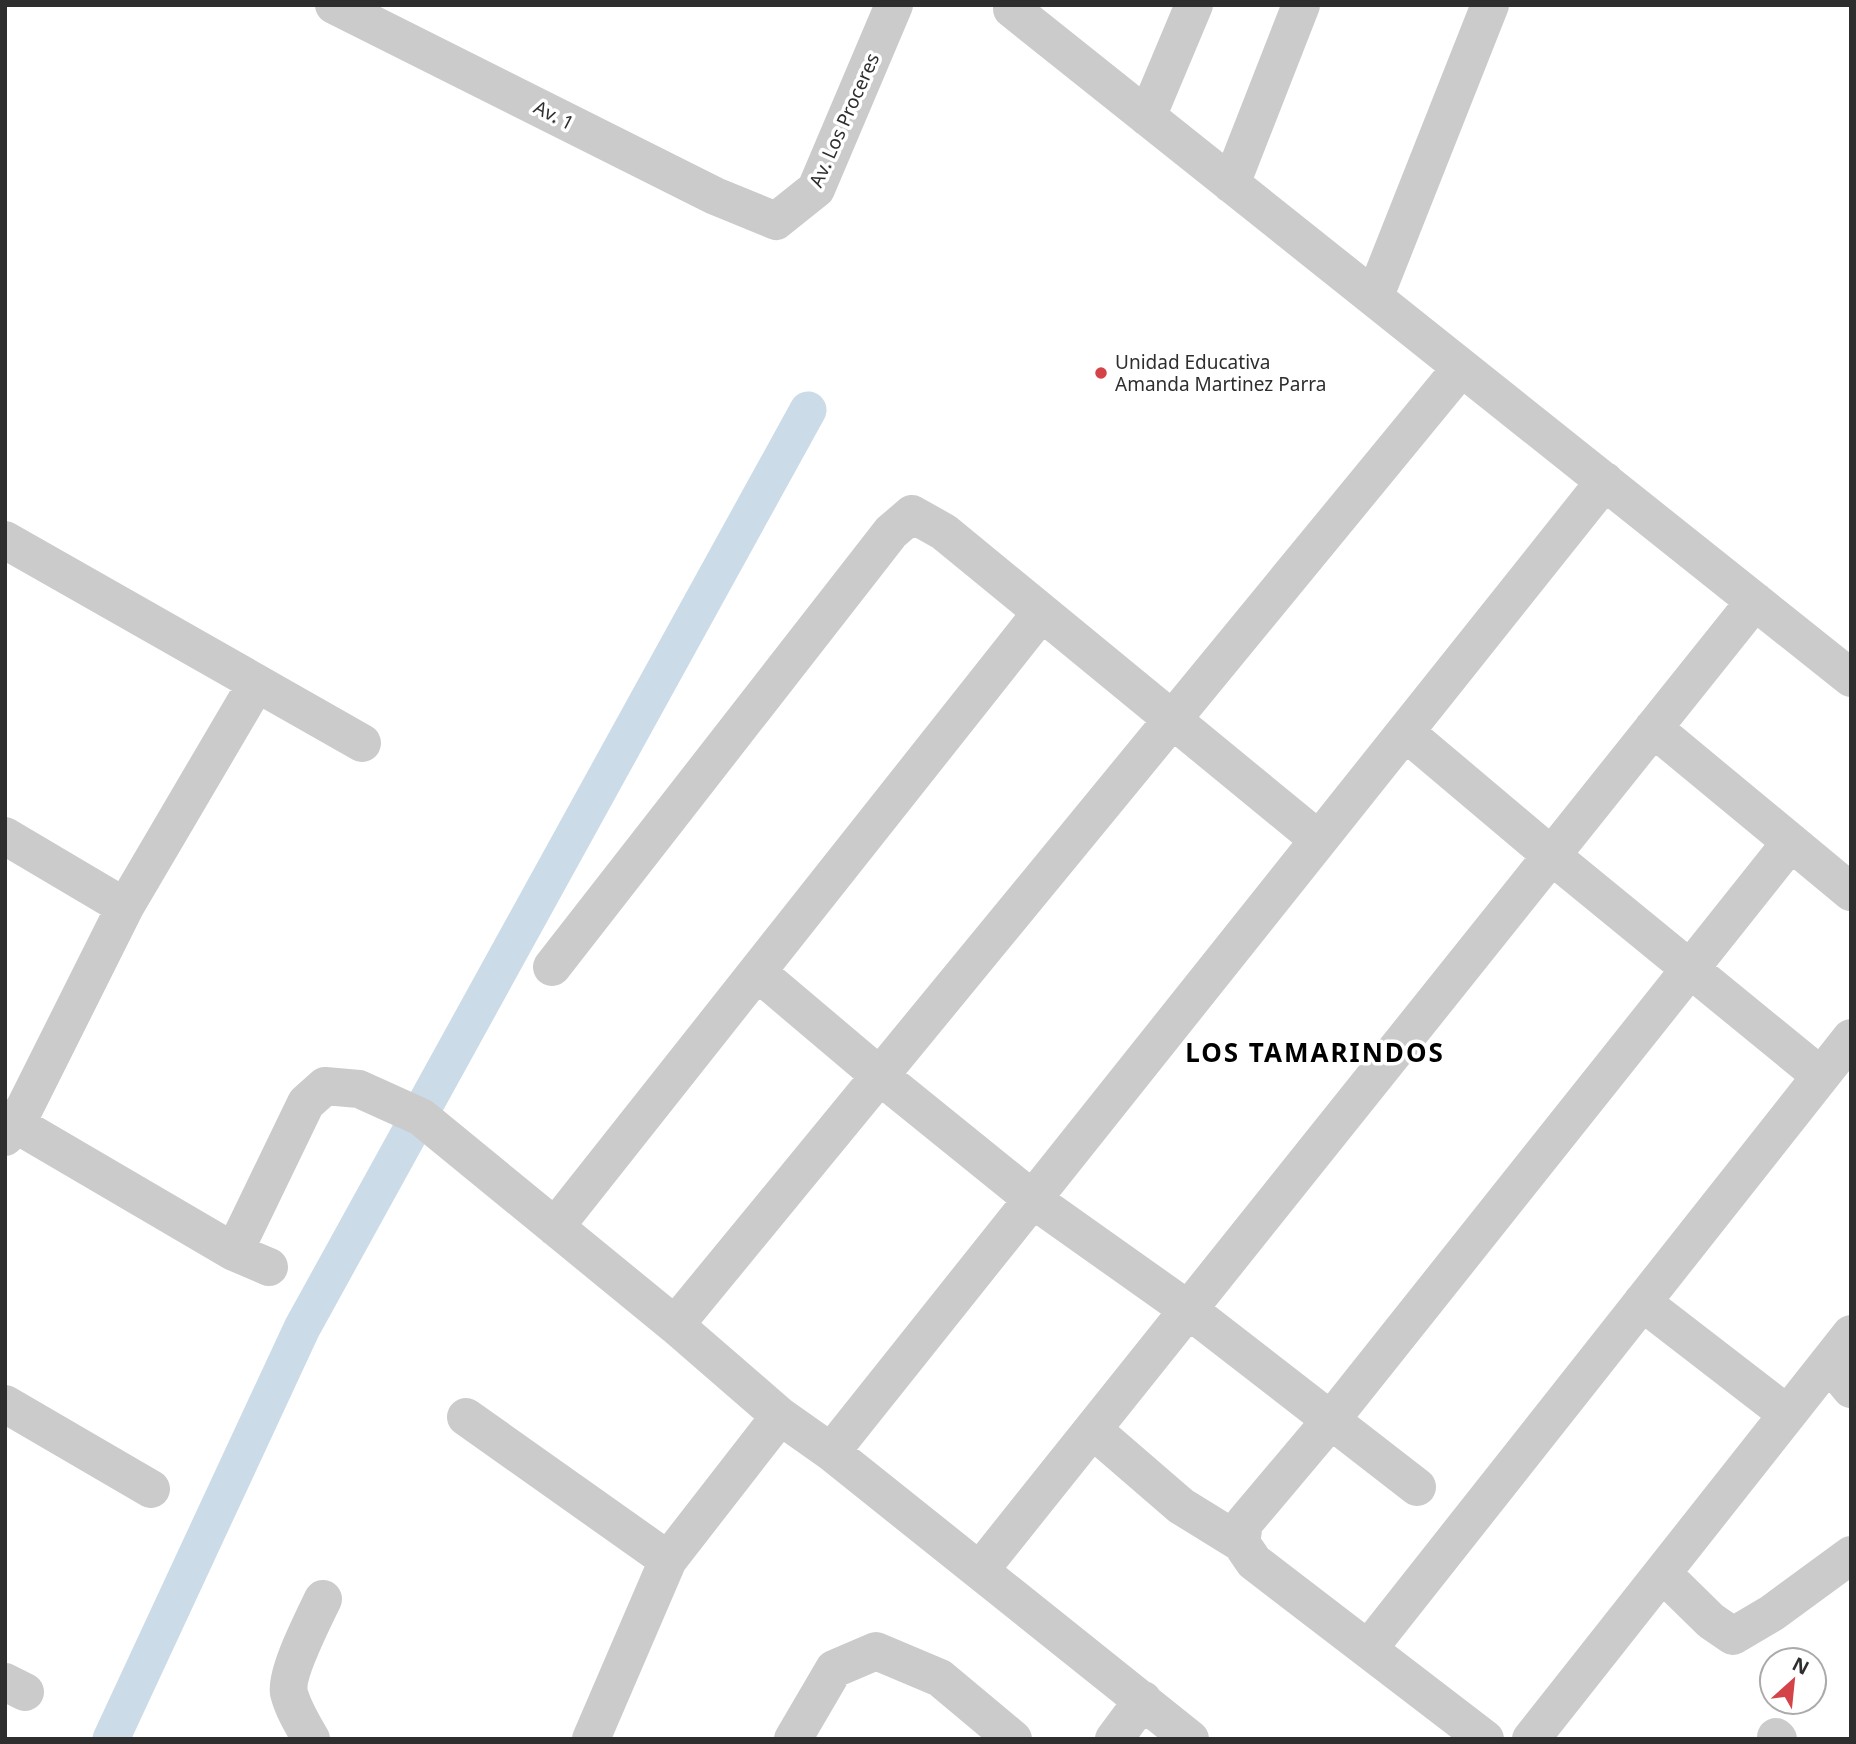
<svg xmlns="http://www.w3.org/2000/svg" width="1856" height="1744" viewBox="0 0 1856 1744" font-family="'Noto Sans',sans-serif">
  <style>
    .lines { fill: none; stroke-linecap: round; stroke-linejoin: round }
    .canal { stroke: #cbdce8; stroke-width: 37 }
    .street { stroke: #cbcbcb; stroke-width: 38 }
    .poi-dot { fill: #d34348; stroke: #fff; stroke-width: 2.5 }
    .labels { text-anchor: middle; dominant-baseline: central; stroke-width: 7; stroke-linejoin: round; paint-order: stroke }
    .street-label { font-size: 19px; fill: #2e2e2e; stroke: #fff }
    .poi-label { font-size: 19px; fill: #2e2e2e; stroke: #fff; text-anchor: start }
    .district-label { font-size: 26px; font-weight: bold; letter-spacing: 2px; fill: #000; stroke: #fff }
  </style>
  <rect width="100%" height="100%" fill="#fff"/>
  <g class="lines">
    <path class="canal" d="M111,1739L302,1328L808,410"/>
    <path class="street" d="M334,5L715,196L776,221L816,189L894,5
      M1012,5V9L1851,678
      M1147,117L1194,5
      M1231,184L1301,5
      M1372,296L1378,288L1490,5
      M5,540L362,743
      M1653,728L1851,892
      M1405,732L1552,856L1821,1076
      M5,836L125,907
      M552,967L891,532L912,514L944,532L1319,840
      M757,972L880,1076L1032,1199L1190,1311L1417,1487
      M5,1118L234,1252L269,1267
      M5,1137L16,1125L125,907L256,684
      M555,1227L1041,613
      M234,1252L306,1103L325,1086L359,1089L421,1117L675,1325L780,1416L831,1452L1190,1739
      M1642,1302L1787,1414
      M675,1325L1461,368
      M1829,1362L1851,1389
      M5,1404L151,1489
      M466,1417L668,1560
      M1093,1430L1181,1506L1241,1543
      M831,1452L1605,481
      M980,1570L1755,601
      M1662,1573L1711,1621L1733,1636L1772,1613L1851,1555
      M1369,1648L1851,1038
      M5,1682L25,1692
      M1776,1737L1778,1739
      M311,1739C303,1725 293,1709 289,1693C285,1674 314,1618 323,1599
      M591,1739L668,1560L780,1416
      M793,1739L834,1669L876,1651L940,1678L1013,1739
      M1114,1739L1143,1700
      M1485,1739L1254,1562L1241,1543L1244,1523L1330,1421L1791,842
      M1531,1739L1851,1334"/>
  </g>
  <circle class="poi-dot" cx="1101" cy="373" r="7"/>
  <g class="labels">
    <g class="street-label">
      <text transform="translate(554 115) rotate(27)">Av. 1</text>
      <text transform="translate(844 120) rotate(-66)">Av. Los Proceres</text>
    </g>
    <g class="poi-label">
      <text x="1115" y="362">Unidad Educativa<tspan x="1115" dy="22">Amanda Martinez Parra</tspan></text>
    </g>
    <g class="district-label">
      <text x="1315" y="1052">LOS TAMARINDOS</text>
    </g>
  </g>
  <rect width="1856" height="1744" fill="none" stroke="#2e2e2e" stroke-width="14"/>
  <g transform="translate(1793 1681) rotate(27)"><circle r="33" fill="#ffffff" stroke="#ababab" stroke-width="2"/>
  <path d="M0-5L12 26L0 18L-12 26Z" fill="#d34348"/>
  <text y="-10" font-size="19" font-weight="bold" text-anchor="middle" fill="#2e2e2e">N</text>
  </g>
</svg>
